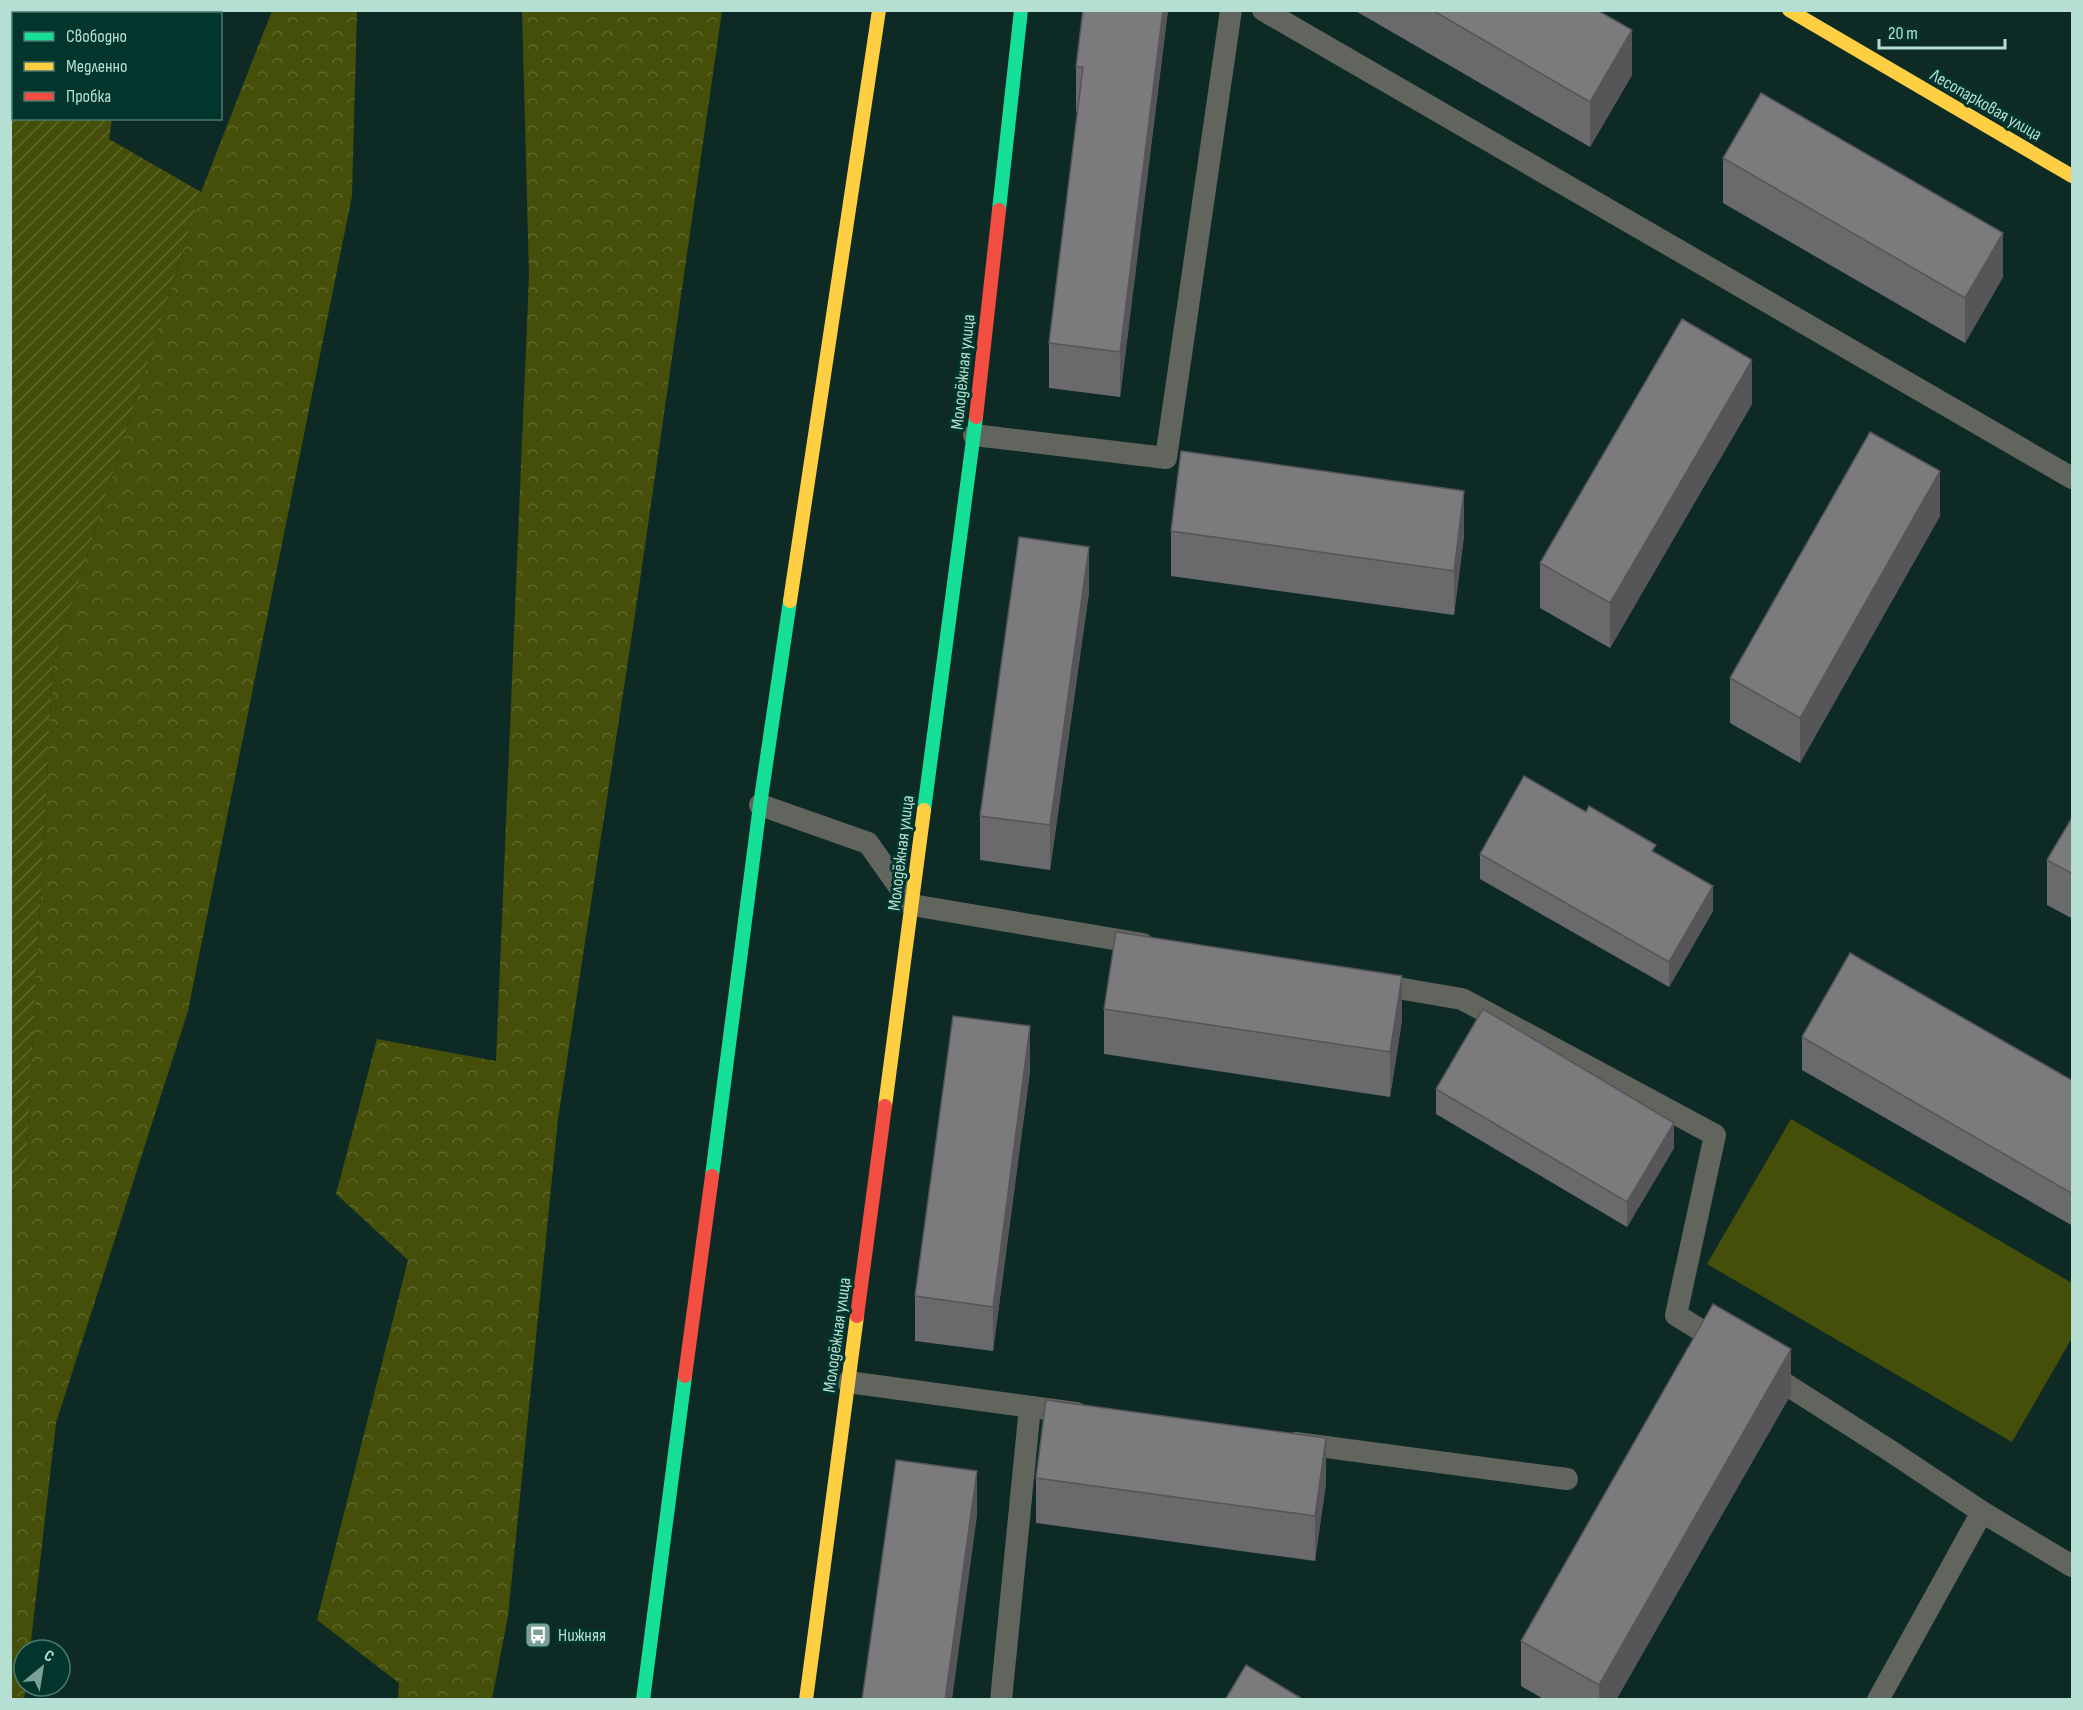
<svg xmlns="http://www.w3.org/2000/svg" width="2083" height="1710" viewBox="0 0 2083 1710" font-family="'Sofia Sans Condensed',sans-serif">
<defs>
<pattern id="forest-crowns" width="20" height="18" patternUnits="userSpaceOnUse" patternTransform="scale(1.5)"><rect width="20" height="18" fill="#454f09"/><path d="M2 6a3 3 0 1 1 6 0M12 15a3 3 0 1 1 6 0" fill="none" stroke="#5e682c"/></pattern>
<pattern id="garden-furrows" width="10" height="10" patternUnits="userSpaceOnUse" patternTransform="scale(1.5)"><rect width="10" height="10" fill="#454f09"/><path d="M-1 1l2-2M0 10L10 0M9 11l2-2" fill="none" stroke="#5e682c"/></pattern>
</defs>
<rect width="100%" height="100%" fill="#0e2a25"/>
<g fill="url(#forest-crowns)">
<polygon points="272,11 357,11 352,196 188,1011 56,1423 30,1650 24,1650 24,1686 26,1686 24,1700 10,1699 10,1198 26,1165 53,664 201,192"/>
<polygon points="522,11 722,11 635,615 558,1119 508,1616 492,1699 398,1699 399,1683 317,1620 408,1260 336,1194 377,1039 496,1061 529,275"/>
</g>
<polygon fill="url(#garden-furrows)" points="11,10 130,11 129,14 14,14 14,118 112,119 109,139 201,192 53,664 26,1165 11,1198"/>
<polygon fill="#454f09" points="1791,1119 2072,1283 2072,1338 2012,1442 1707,1264"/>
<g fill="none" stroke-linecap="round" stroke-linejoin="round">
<g stroke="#62645e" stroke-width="22">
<polyline points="1263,10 2072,478"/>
<polyline points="974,435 1166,458 1231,10"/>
<polyline points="760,805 868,843 912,905 1143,944"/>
<polyline points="1374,984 1462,999 1715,1135 1676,1315 1725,1345"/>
<polyline points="1765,1371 1889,1450 1982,1512 2072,1566"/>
<polyline points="848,1382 1076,1413"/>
<polyline points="1296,1443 1567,1479"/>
<polyline points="1001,1700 1030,1407"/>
<polyline points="1878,1700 1982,1512"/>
</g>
<g stroke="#16e098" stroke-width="14">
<polyline points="999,210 1021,10"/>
<polyline points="924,810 976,417"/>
<polyline points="712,1176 760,805 790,601"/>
<polyline points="643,1700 685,1376"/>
</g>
<g stroke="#ffcf43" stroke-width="14">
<polyline points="1789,10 2072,176"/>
<polyline points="790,601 879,10"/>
<polyline points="885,1106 924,810"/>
<polyline points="806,1700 857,1316"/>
</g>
<g stroke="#f24e42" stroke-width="14">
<polyline points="976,417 999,210"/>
<polyline points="857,1316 885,1106"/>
<polyline points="685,1376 712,1176"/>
</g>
</g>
<g fill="#6a696c">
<polygon points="1168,10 1120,397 1049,388 1049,343 1077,112 1076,111 1076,67"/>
<polygon points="1354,10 1597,10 1632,75 1590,147"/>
<polygon points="1723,158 2003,277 1965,343 1723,203"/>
<polygon points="1752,404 1610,648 1540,608 1540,563"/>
<polygon points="1940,516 1800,763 1730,723 1730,678"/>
<polygon points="1171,531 1464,536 1454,615 1171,576"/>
<polygon points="1089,592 1050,870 980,860 980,816"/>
<polygon points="2073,816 2073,919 2047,905 2047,860"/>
<polygon points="1656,853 1713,911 1669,987 1480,879 1480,854"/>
<polygon points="1104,1009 1402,1020 1390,1097 1104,1054"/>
<polygon points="1802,1037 2073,1081 2073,1226 1802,1070"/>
<polygon points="1030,1071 993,1351 915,1341 915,1296"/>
<polygon points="1436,1089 1674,1148 1627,1227 1436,1114"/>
<polygon points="1791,1394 1616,1700 1545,1700 1521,1686 1521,1641"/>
<polygon points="1036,1478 1326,1483 1315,1561 1036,1523"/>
</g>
<g fill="#565558">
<polygon points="1163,10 1168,10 1120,397 1120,352"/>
<polygon points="1632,30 1632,75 1590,147 1590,102"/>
<polygon points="2003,233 2003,277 1965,343 1965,298"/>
<polygon points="1752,360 1752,404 1610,648 1610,603"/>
<polygon points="1940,471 1940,516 1800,763 1800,718"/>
<polygon points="1464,491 1464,536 1454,615 1454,571"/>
<polygon points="1089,547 1089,592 1050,870 1050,825"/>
<polygon points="1713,886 1713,911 1669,987 1669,962"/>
<polygon points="1402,976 1402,1020 1390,1097 1390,1052"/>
<polygon points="1030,1026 1030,1071 993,1351 993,1307"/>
<polygon points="1674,1123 1674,1148 1627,1227 1627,1202"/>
<polygon points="1791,1349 1791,1394 1616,1700 1599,1700 1599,1685"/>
<polygon points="1326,1438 1326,1483 1315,1561 1315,1516"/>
<polygon points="977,1471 977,1516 952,1700 945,1700"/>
</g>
<g fill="#7b7a7d" stroke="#565558" stroke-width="1.5">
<polygon points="1083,10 1163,10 1120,352 1049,343 1083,67 1076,67"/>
<polygon points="1432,10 1597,10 1632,30 1590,102"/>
<polygon points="1761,93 2003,233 1965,298 1723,158"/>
<polygon points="1682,319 1752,360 1610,603 1540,563"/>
<polygon points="1870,432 1940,471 1800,718 1730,678"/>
<polygon points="1181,451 1464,491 1454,571 1171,531"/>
<polygon points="1019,537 1089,547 1050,825 980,816"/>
<polygon points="1524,776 1586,812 1589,806 1656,845 1652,851 1713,886 1669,962 1480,854"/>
<polygon points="2073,816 2073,874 2047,860"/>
<polygon points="1116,932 1402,976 1390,1052 1104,1009"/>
<polygon points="1850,953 2073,1081 2073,1194 1802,1037"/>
<polygon points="1483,1009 1674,1123 1627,1202 1436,1089"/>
<polygon points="953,1016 1030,1026 993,1307 915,1296"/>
<polygon points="1713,1304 1791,1349 1599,1685 1521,1641"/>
<polygon points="1046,1400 1326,1438 1315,1516 1036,1478"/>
<polygon points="896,1460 977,1471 945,1700 862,1700"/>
<polygon points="1246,1665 1304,1700 1225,1700"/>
</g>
<defs>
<symbol id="bus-square" viewBox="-11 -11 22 22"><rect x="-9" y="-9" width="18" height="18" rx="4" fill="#7ba096" stroke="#02362c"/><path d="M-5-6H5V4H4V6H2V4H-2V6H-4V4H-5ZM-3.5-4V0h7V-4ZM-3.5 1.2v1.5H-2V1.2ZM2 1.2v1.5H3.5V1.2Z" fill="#fff"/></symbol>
</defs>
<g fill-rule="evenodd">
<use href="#bus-square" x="523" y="1620" width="30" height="30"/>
</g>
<g text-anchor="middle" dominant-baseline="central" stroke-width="6" stroke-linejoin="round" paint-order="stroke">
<g font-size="18" fill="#b6dfd3" stroke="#02362c">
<text transform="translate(1986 105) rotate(30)">Лесопарковая улица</text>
<text transform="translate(963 372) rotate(-84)">Молодёжная улица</text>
<text transform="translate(901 853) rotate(-83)">Молодёжная улица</text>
<text transform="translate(837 1335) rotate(-82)">Молодёжная улица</text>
</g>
<g font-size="18" fill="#b6dfd3" stroke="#02362c" text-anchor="start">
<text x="558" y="1635">Нижняя</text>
</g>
</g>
<rect width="2083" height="1710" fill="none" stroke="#b6dfd3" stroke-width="24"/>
<rect x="12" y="12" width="210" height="108" fill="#02362c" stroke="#4a7a6f" stroke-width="1.5"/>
<rect x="24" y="32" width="30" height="9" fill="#16e098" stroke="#4a7a6f" stroke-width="1.5"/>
<text x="66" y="42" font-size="18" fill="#b6dfd3">Свободно</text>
<rect x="24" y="62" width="30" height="9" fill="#ffcf43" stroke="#4a7a6f" stroke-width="1.5"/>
<text x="66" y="72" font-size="18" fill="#b6dfd3">Медленно</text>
<rect x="24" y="92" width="30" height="9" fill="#f24e42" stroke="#4a7a6f" stroke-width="1.5"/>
<text x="66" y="102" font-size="18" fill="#b6dfd3">Пробка</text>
<g transform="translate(42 1668) rotate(30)"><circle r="28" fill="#02362c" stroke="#4a7a6f" stroke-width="1.5"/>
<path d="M0-4.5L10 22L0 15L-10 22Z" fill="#7ba096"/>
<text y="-9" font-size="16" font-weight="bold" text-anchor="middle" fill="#b6dfd3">С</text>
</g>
<path d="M1879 39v9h126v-9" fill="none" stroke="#b6dfd3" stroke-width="3"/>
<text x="1888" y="39" font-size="18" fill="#b6dfd3" stroke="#02362c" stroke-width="4.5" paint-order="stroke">20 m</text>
</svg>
